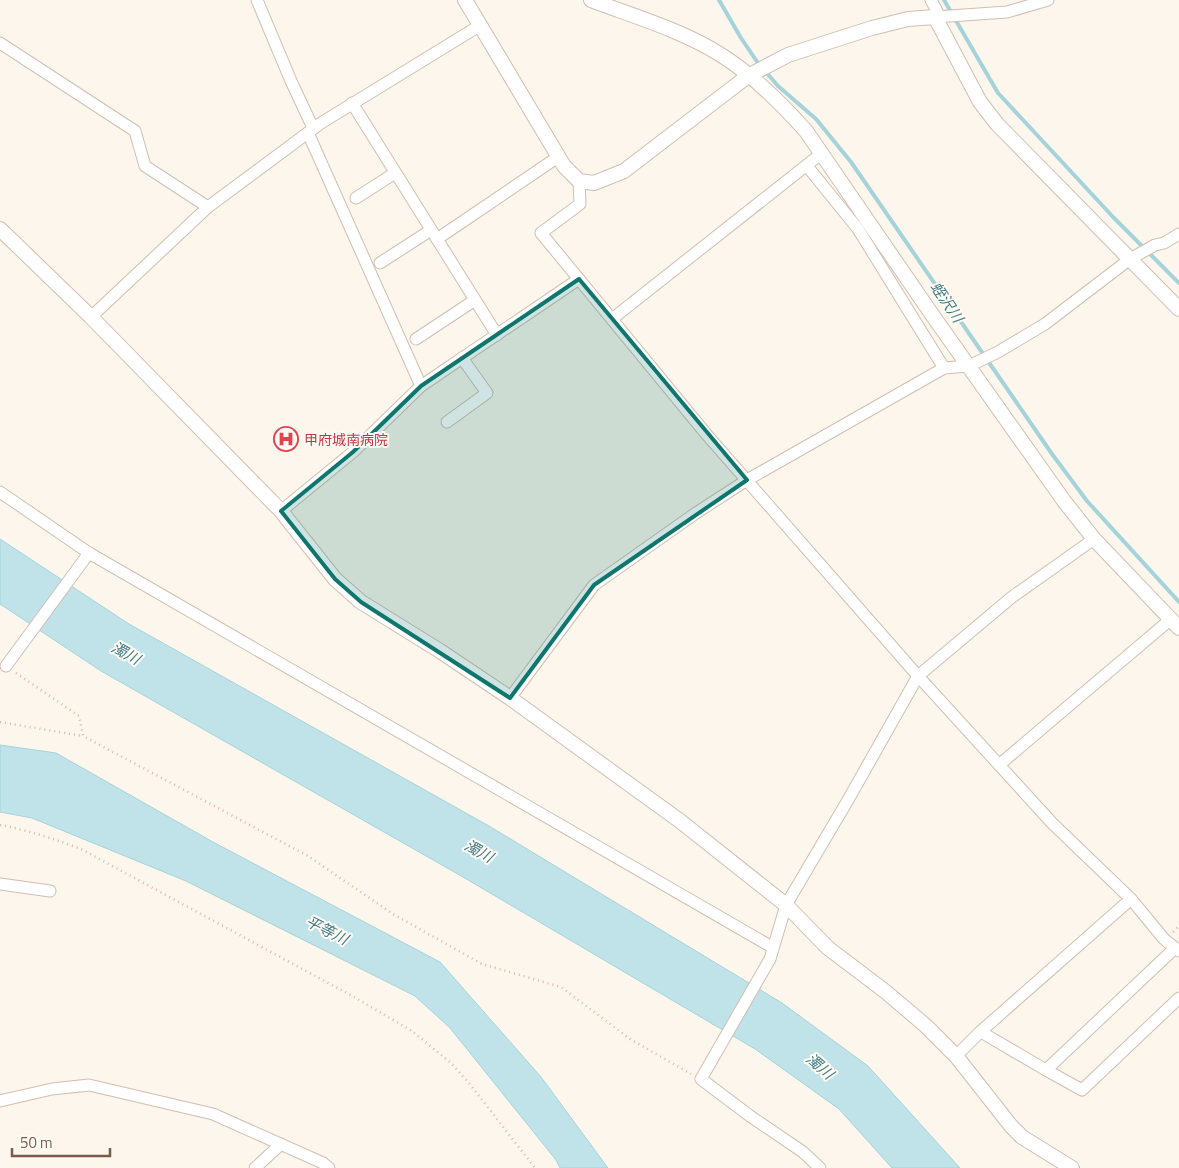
<svg xmlns="http://www.w3.org/2000/svg" width="1179" height="1168" viewBox="0 0 1179 1168" font-family="'Titillium Web','Noto Sans JP',sans-serif">
<rect width="100%" height="100%" fill="#fdf6ec"/>
<g fill="#bfe3e8" stroke="#a5d3da">
<polygon points="0,539 129,624 489,826 782,1003 868,1066 960,1168 892,1168 839,1109 755,1049 463,877 101,671 0,604"/>
<polygon points="0,745 56,753 213,842 440,962 541,1077 608,1168 560,1168 556,1160 450,1028 415,996 186,881 32,818 0,812"/>
</g>
<g fill="none" stroke-linecap="round" stroke-linejoin="round">
<g stroke="#a5d3da" stroke-width="4">
<polyline points="719,0 741,38 760,66"/>
<polyline points="944,0 998,93 1114,218 1179,283"/>
<polyline points="765,71 778,86 816,119 851,162 1052,454 1087,501 1179,602"/>
</g>
<defs>
<g id="minor">
<polyline points="257,0 291,81 313,128"/>
<polyline points="931,0 940,17"/>
<polyline points="935,17 1007,12 1048,0"/>
<polyline points="0,43 135,131 145,166 208,207"/>
<polyline points="352,103 497,335"/>
<polyline points="308,133 421,386"/>
<polyline points="807,166 858,229 944,368"/>
<polyline points="579,181 580,204 541,233 707,435 918,676 1052,823 1131,899 1164,939 1179,951"/>
<polyline points="356,198 395,173"/>
<polyline points="437,239 558,157"/>
<polyline points="380,263 431,230"/>
<polyline points="91,317 208,207 321,123 479,26"/>
<polyline points="612,319 822,153"/>
<polyline points="416,339 475,300"/>
<polyline points="447,422 487,393 462,358"/>
<polyline points="0,492 89,553 772,947"/>
<polyline points="281,511 353,452 421,386 579,279"/>
<polyline points="6,666 89,553"/>
<polyline points="510,698 594,585 696,513 747,480 944,368 969,366 998,352 1045,324 1130,259 1155,245 1164,243 1179,234"/>
<polyline points="999,765 1171,619"/>
<polyline points="0,884 50,891"/>
<polyline points="981,1032 1046,1070 1175,948"/>
<polyline points="956,1056 980,1032 1131,899"/>
<polyline points="1046,1070 1082,1090 1179,998"/>
<polyline points="0,1101 52,1089 89,1085 213,1114 323,1163 329,1168"/>
<polyline points="255,1168 281,1144"/>
<polyline points="820,1168 803,1152 750,1116 701,1079 770,959 786,905 848,800 918,676 1012,597 1094,539"/>
</g>
<g id="tertiary">
<polyline points="465,0 564,166 579,181 594,183 624,171 748,76 788,55 872,28 908,19 935,17 980,102 997,124 1179,309"/>
<path d="M591,0C633,16 684,31 721,55C753,75 781,103 806,131L933,316L1064,501L1094,539L1179,628"/>
<polyline points="0,229 91,317 281,511 335,579 361,602 440,651 510,698 680,821 786,905 828,948 886,992 926,1026 956,1056 1011,1126 1022,1137 1072,1168"/>
</g>
</defs>
<use href="#minor" stroke="#d1beb0" stroke-width="13"/>
<use href="#tertiary" stroke="#d1beb0" stroke-width="16"/>
<g stroke="#d9b8a5" stroke-width="2.5" stroke-dasharray="1 4" stroke-linecap="butt">
<polyline points="16,673 79,716 83,736 308,856 393,914 482,964 561,987 630,1039 691,1074"/>
<polyline points="0,722 83,736"/>
<path d="M0,825C28,830 54,839 81,849L354,997L412,1031L451,1063L469,1083L535,1168"/>
<polyline points="1173,932 1179,926"/>
</g>
<use href="#minor" stroke="#fff" stroke-width="11"/>
<use href="#tertiary" stroke="#fff" stroke-width="14"/>
</g>
<path fill="#0f766e" fill-opacity="0.2" stroke="#0f766e" stroke-width="4" stroke-linejoin="round" d="M579,279L747,480L594,585L510,698L361,602L335,579L281,511L353,452L421,386Z"/>
<defs>
<symbol id="hospital-ring" viewBox="-11 -11 22 22"><circle r="9.5" fill="#fffaf3" stroke="#e0444e" stroke-width="1.5"/><path d="M-5-5h3v3.5h4V-5h3V5h-3V1.5h-4V5h-3Z" fill="#e0444e"/></symbol>
</defs>
<g fill-rule="evenodd">
<use href="#hospital-ring" x="272" y="425" width="28" height="28"/>
</g>
<g text-anchor="middle" dominant-baseline="central" stroke-width="4" stroke-linejoin="round" paint-order="stroke">
<g font-size="14" fill="#be3a42" stroke="#fffaf3" text-anchor="start">
<text x="304" y="439">甲府城南病院</text>
</g>
<g font-size="15" font-style="italic" fill="#437c86" stroke="#fffaf3">
<text transform="translate(947 302) rotate(56)">蛭沢川</text>
<text transform="translate(126 653) rotate(29)">濁川</text>
<text transform="translate(479 851) rotate(29)">濁川</text>
<text transform="translate(327 930) rotate(27)">平等川</text>
<text transform="translate(820 1066) rotate(41)">濁川</text>
</g>
</g>
<path d="M12 1148v8h98v-8" fill="none" stroke="#7a5c4d" stroke-width="2.5"/>
<text x="20" y="1148" font-size="15" fill="#7a5c4d" stroke="#fffaf3" stroke-width="4" paint-order="stroke">50 m</text>
</svg>
